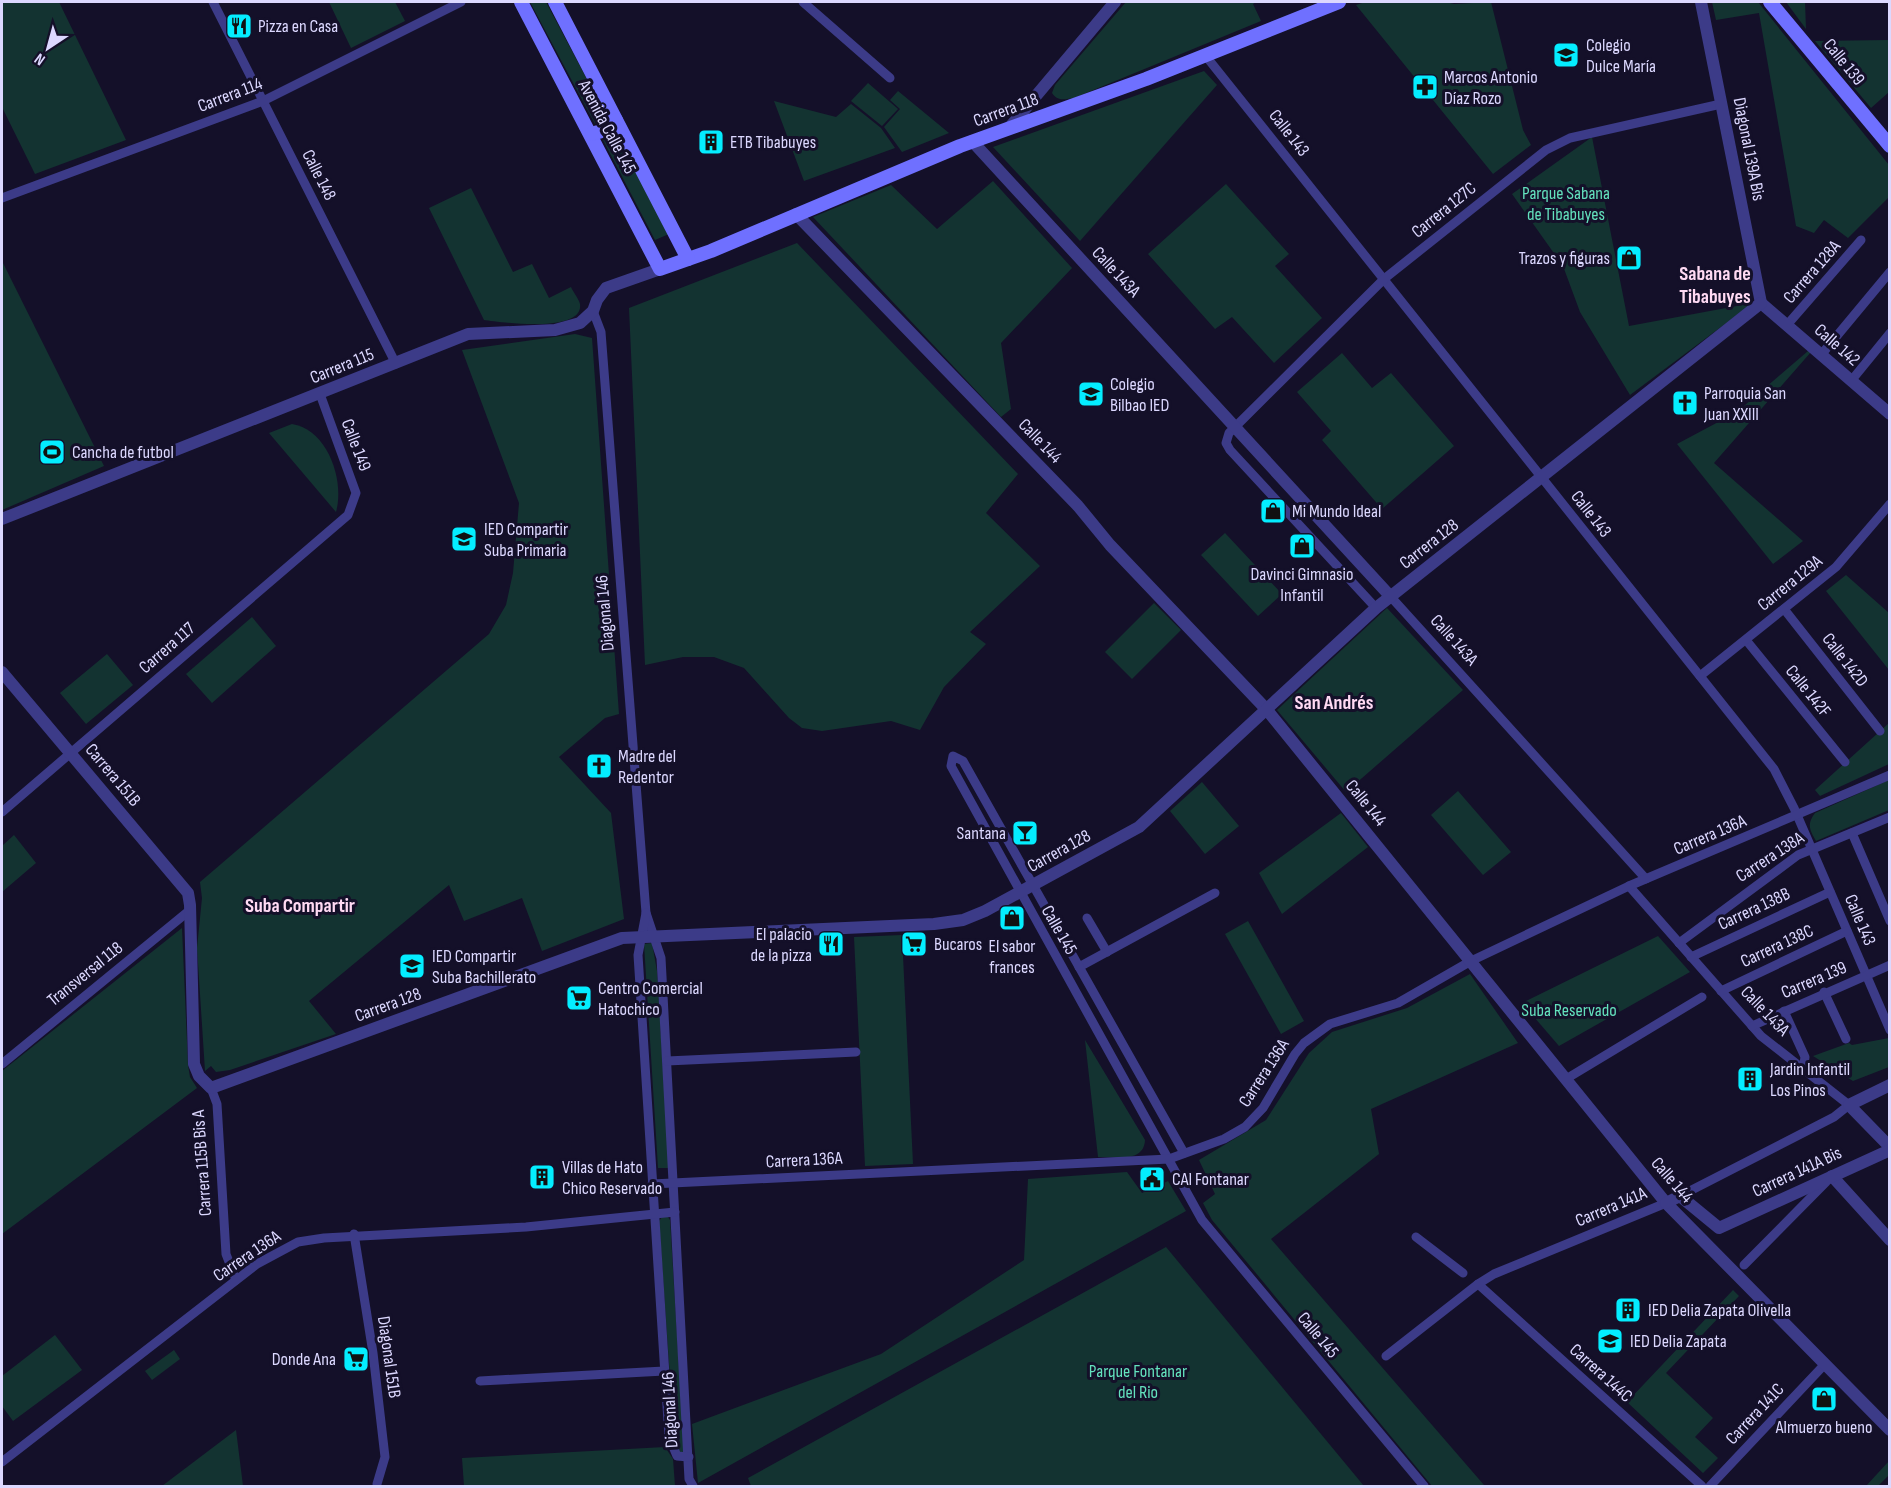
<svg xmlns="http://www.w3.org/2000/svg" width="1891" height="1488" viewBox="0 0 1891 1488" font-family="'Sofia Sans Condensed',sans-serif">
<rect width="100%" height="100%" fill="#141029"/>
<g fill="#133331">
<polygon points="2,2 59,2 126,140 35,174 2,107"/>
<polygon points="329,2 395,2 405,21 351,48"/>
<polygon points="530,2 546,2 607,117 595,124"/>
<path d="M1126,2H1256L1253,4L1261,21L1074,98C1065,99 1058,102 1052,93L1055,85Z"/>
<polygon points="1365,2 1446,2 1454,4 1491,2 1523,130 1531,145 1493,174 1356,5"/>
<polygon points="1712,2 1758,2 1889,165 1889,197 1848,238 1824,220 1814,233 1796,226 1759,13 1716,20"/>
<polygon points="1786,2 1805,2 1806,29"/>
<polygon points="1889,40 1889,92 1871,108 1815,41"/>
<polygon points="1204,71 1217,85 1080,241 993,147"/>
<polygon points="868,83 898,109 882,126 851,101"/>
<polygon points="898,91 949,133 902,152 884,127 900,109 890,100"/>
<polygon points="774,101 836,117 851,104 881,128 895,148 804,181"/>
<polygon points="617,133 669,234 655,240 603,140"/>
<polygon points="1592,137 1629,326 1753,303 1630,395 1580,312 1563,266 1512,194"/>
<polygon points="993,181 1072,268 1001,343 1011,409 1001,417 813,217 891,185 937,229"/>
<polygon points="1226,184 1289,254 1275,266 1322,318 1274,363 1232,317 1215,329 1148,254"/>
<path d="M471,188L513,272L532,264L549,298L571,287C573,292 579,299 580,304C584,334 498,322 484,320L429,208Z"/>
<polygon points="797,243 1018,474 986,513 1040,566 970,632 986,644 944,687 920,730 891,721 822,731 802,728 789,718 744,668 714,657 683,657 645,665 629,308"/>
<polygon points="2,261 104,466 2,510"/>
<polygon points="575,334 592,338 619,714 605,718 559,757 611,813 624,919 542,951 522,898 464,921 449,885 309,1001 336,1034 230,1070 216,1072 211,1066 205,1071 197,948 202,898 200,882 489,634 506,605 513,573 519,503 462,350"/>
<polygon points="1808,351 1811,352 1714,463 1803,541 1773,564 1677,444 1737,412"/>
<polygon points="1342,353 1372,388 1391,373 1454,446 1382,509 1322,440 1331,431 1297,392"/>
<path d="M292,424C327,429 345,480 336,512L269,433Z"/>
<polygon points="1225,533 1282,594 1258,616 1201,555"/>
<polygon points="1846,575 1889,613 1889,670 1826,591"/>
<polygon points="1154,603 1181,630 1132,679 1105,652"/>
<polygon points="1387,608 1463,690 1346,792 1277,710"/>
<polygon points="252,617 276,646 212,703 186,674"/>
<polygon points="107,654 133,685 86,724 60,693"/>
<polygon points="1889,723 1889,764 1820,796 1815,790"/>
<path d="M1889,780V810L1816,841C1809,829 1807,824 1815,813Z"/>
<polygon points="1202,782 1239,826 1205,854 1170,811"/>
<polygon points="1458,791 1511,852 1483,875 1431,815"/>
<polygon points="1341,813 1368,847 1282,914 1259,873"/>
<polygon points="14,835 36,863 2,892 2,846"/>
<polygon points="1248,921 1304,1021 1281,1034 1225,934"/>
<polygon points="182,928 188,1065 190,1077 197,1088 2,1234 2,1071"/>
<polygon points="902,935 913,1164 865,1166 854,937"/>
<polygon points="1658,936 1690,972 1559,1046 1522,1003"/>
<polygon points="652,943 657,971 669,1168 658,1168 644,944"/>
<polygon points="1470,974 1518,1043 1371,1109 1379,1154 1271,1239 1484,1485 1432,1486 1212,1220 1203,1203 1215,1194 1199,1160 1266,1120 1309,1053 1332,1032 1407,1008"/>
<polygon points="1889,1038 1889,1067 1853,1081 1813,1056 1849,1043 1852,1045"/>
<path d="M1085,1040L1145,1140C1144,1163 1115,1157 1098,1157Z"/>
<polygon points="1127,1172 1142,1193 1168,1181 1186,1211 698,1483 692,1424 881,1354 1024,1260 1028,1179"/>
<polygon points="662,1217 668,1217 670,1220 684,1450 682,1453 675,1448 659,1221"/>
<polygon points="1166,1247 1364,1486 751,1486 748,1478"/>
<polygon points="1733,1290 1739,1296 1666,1373 1713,1418 1695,1437 1718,1458 1703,1473 1627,1402"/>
<polygon points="55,1335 82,1370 13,1421 2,1406 2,1376"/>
<polygon points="174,1350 180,1359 152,1380 145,1371"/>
<polygon points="236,1430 243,1486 162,1486"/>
<polygon points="665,1447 673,1459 675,1486 464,1486 462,1458"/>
<polygon points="1889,1461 1889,1475 1878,1486 1866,1486"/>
</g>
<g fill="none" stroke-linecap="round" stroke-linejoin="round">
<g stroke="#3c3b88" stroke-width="9">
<polyline points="213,2 396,364"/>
<polyline points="803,2 890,78"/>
<polyline points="1205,55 1774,769 1794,808 1890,1030"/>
<polyline points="2,198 263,101 461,2"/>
<polyline points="593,311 601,332 646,913 661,958 689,1479 693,1486"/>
<polyline points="1787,325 1861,240"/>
<polyline points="1821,355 1890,272"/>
<polyline points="1851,381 1890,333"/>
<polyline points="1391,597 1646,879"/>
<polyline points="1376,608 1230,450 1226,443 1229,433 1384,279 1546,150 1570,138 1721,104"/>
<polyline points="1784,609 1880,731"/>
<polyline points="1746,640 1845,762"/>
<polyline points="1700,676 1836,567 1890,504"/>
<polyline points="2,812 348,515 356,493 320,394"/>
<polyline points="1852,833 1890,921"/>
<polyline points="1629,886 1761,1036 1849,1105 1834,1117 1680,1196"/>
<polyline points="646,913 638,955 669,1437 677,1456 689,1457"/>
<polyline points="1087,918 1107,952"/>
<polyline points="1679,943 1798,855 1890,817"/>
<polyline points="1691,957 1830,892"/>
<polyline points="1079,967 1215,893"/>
<polyline points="1721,991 1847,931"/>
<polyline points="1824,992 1846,1039"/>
<polyline points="1784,1011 1805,1057 1803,1071"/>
<polyline points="1752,1026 1890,965"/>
<polyline points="667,1061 856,1052"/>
<polyline points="2,1064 190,910"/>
<polyline points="1566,1079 1702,997"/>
<polyline points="211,1088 217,1104 226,1254 236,1280"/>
<polyline points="1184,1153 963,761 953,756 951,766 1202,1220 1424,1486"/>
<polyline points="652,1184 1169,1159 1224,1139 1245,1127 1263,1108 1295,1054 1304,1043 1330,1024 1398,1003 1471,961 1629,886 1890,775"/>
<polyline points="354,1234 373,1353 385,1457 377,1484"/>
<polyline points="1416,1237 1463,1273"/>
<polyline points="1744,1265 1826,1182"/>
<polyline points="1478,1284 1702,1486"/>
<polyline points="1386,1356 1478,1284 1494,1274 1666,1203"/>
<polyline points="480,1381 664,1371"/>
<polyline points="2,1462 257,1264 298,1242 324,1238 526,1227 675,1212"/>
<polyline points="1710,1486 1825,1364"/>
</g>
<g stroke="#3c3b88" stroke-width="12">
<polyline points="1701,2 1761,303"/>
<polyline points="1009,128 1115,2"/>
<polyline points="972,141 1391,597"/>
<polyline points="796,214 1078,506 1110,545 1267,710 1666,1203 1890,1430"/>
<polyline points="1761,303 1890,414"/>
<polyline points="2,519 468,334 555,330 580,323 593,311 597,300 606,288 660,269"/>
<polyline points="2,672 188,893 190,905 194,1064 199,1076 211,1088 622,938 934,924 963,920 985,911 1139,827 1376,608 1761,303"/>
<polyline points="1890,1085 1849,1105 1890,1147"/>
<polyline points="1832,1176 1890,1240"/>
<polyline points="1666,1203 1680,1196 1719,1228 1890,1150"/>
</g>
<g stroke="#6f70ff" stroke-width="14">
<polyline points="521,2 660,269 711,251 960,146 1146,79 1339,2"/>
<polyline points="555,2 688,259"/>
<polyline points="1770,2 1890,146"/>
<polyline points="591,134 602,131 616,120"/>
</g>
</g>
<defs>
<symbol id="restaurant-square" viewBox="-11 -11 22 22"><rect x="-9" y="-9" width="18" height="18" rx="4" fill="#04edff" stroke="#141029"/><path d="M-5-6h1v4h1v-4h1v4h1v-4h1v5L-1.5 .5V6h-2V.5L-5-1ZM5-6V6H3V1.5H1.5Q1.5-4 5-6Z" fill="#111"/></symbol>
<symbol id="school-square" viewBox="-11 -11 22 22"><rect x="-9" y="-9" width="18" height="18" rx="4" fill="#04edff" stroke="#141029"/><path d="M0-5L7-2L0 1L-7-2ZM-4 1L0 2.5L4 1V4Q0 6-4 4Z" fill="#111"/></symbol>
<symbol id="pharmacy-square" viewBox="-11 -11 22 22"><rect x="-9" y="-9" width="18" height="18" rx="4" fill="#04edff" stroke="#141029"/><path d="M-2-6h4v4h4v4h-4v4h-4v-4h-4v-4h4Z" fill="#111"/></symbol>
<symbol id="building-square" viewBox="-11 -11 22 22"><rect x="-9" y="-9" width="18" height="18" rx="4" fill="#04edff" stroke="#141029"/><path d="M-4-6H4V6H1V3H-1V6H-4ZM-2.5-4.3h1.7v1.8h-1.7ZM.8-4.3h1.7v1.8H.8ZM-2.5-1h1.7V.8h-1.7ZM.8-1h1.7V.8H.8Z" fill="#111"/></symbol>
<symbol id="shop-square" viewBox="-11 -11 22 22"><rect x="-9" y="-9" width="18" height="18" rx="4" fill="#04edff" stroke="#141029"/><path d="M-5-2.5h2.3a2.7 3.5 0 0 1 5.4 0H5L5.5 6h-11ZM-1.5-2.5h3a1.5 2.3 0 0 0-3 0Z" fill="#111"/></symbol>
<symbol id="church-square" viewBox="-11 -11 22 22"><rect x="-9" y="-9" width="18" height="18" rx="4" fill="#04edff" stroke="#141029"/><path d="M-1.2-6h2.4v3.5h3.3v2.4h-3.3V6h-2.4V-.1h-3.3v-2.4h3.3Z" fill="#111"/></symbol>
<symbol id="stadium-square" viewBox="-11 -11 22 22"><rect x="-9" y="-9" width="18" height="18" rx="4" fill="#04edff" stroke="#141029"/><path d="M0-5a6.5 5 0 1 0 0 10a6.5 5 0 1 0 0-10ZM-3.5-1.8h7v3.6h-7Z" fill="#111"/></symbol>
<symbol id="bar-square" viewBox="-11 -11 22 22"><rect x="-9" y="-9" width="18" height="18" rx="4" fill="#04edff" stroke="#141029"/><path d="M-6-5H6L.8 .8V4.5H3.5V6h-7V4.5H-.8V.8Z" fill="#111"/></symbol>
<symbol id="supermarket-square" viewBox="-11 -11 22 22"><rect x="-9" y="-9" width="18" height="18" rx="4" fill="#04edff" stroke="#141029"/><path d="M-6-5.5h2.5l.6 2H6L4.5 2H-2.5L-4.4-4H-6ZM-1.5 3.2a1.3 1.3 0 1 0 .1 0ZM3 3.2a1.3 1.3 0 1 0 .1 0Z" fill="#111"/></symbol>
<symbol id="civic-square" viewBox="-11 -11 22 22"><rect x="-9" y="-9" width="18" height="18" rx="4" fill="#04edff" stroke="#141029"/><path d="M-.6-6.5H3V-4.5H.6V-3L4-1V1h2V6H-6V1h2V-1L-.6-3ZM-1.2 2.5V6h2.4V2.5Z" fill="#111"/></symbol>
</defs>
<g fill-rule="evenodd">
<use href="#restaurant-square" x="224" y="11" width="30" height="30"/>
<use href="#school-square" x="1551" y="40" width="30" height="30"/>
<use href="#pharmacy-square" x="1410" y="72" width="30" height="30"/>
<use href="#building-square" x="696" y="127" width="30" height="30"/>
<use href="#shop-square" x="1614" y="243" width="30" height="30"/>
<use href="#school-square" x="1076" y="379" width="30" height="30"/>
<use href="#church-square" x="1670" y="388" width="30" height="30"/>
<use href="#stadium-square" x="37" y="437" width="30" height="30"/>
<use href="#shop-square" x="1258" y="496" width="30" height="30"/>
<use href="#school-square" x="449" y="524" width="30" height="30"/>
<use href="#shop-square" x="1287" y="531" width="30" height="30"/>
<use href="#church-square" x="584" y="751" width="30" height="30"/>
<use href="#bar-square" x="1010" y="818" width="30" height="30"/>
<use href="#shop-square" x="997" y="903" width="30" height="30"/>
<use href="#restaurant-square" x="816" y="929" width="30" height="30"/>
<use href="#supermarket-square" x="899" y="929" width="30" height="30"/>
<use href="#school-square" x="397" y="951" width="30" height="30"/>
<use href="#supermarket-square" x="564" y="983" width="30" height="30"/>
<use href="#building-square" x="1735" y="1064" width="30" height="30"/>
<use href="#building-square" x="527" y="1162" width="30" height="30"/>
<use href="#civic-square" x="1137" y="1164" width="30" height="30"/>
<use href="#building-square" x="1613" y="1295" width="30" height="30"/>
<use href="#school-square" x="1595" y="1326" width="30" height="30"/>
<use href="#supermarket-square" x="341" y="1344" width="30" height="30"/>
<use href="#shop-square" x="1809" y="1384" width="30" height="30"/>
</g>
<g text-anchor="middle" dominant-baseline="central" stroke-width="6" stroke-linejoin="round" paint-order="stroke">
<g font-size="18" fill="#dcd8ff" stroke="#141029" text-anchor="start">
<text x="258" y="26">Pizza en Casa</text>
<text x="1586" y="45">Colegio<tspan x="1586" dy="21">Dulce María</tspan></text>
<text x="1444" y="77">Marcos Antonio<tspan x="1444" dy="21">Díaz Rozo</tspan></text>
<text x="730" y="142">ETB Tibabuyes</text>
<text x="1610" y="258" text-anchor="end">Trazos y figuras</text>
<text x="1110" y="384">Colegio<tspan x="1110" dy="21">Bilbao IED</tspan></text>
<text x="1704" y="393">Parroquia San<tspan x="1704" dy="21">Juan XXIII</tspan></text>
<text x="72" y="452">Cancha de futbol</text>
<text x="1292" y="511">Mi Mundo Ideal</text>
<text x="484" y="529">IED Compartir<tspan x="484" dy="21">Suba Primaria</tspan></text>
<text x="1302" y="574" text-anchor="middle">Davinci Gimnasio<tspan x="1302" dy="21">Infantil</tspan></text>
<text x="618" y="756">Madre del<tspan x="618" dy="21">Redentor</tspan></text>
<text x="1006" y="833" text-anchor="end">Santana</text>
<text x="812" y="934" text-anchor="end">El palacio<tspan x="812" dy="21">de la pizza</tspan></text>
<text x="934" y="944">Bucaros</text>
<text x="1012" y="946" text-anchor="middle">El sabor<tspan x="1012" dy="21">frances</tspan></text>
<text x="432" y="956">IED Compartir<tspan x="432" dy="21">Suba Bachillerato</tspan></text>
<text x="598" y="988">Centro Comercial<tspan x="598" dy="21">Hatochico</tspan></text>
<text x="1770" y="1069">Jardin Infantil<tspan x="1770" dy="21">Los Pinos</tspan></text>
<text x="562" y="1167">Villas de Hato<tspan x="562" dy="21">Chico Reservado</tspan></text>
<text x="1172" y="1179">CAI Fontanar</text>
<text x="1648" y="1310">IED Delia Zapata Olivella</text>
<text x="1630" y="1341">IED Delia Zapata</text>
<text x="336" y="1359" text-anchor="end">Donde Ana</text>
<text x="1824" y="1427" text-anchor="middle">Almuerzo bueno</text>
</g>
<g font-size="18" fill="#dcd8ff" stroke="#141029">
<text transform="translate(1844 62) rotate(51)">Calle 139</text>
<text transform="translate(230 95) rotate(-21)">Carrera 114</text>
<text transform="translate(1006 110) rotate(-20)">Carrera 118</text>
<text transform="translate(607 127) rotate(62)">Avenida Calle 145</text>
<text transform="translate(1289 133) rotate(52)">Calle 143</text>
<text transform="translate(1749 149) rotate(79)">Diagonal 139A Bis</text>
<text transform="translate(319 175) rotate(63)">Calle 148</text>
<text transform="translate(1444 210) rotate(-39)">Carrera 127C</text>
<text transform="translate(1116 272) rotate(47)">Calle 143A</text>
<text transform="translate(1812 272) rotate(-49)">Carrera 128A</text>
<text transform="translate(1837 345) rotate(41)">Calle 142</text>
<text transform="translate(342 366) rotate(-22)">Carrera 115</text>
<text transform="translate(1040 441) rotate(46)">Calle 144</text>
<text transform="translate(356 445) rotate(69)">Calle 149</text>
<text transform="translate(1591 514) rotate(52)">Calle 143</text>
<text transform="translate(1429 544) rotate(-38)">Carrera 128</text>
<text transform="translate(1790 583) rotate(-39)">Carrera 129A</text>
<text transform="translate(605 613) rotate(-95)">Diagonal 146</text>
<text transform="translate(1454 640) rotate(48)">Calle 143A</text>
<text transform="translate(167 648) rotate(-41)">Carrera 117</text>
<text transform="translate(1845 660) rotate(52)">Calle 142D</text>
<text transform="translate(1808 691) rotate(51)">Calle 142F</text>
<text transform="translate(113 775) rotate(50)">Carrera 151B</text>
<text transform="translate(1366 803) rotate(51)">Calle 144</text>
<text transform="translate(1710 835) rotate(-23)">Carrera 136A</text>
<text transform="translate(1059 851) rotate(-29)">Carrera 128</text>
<text transform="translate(1770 857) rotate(-33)">Carrera 138A</text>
<text transform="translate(1754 909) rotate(-25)">Carrera 138B</text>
<text transform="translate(1860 920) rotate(67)">Calle 143</text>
<text transform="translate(1059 930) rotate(60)">Calle 145</text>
<text transform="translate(1777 946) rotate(-25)">Carrera 138C</text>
<text transform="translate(85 974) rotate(-39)">Transversal 118</text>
<text transform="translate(1814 980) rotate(-23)">Carrera 139</text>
<text transform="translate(388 1005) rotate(-20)">Carrera 128</text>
<text transform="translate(1765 1011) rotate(46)">Calle 143A</text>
<text transform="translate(1264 1073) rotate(-57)">Carrera 136A</text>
<text transform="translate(804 1160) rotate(-3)">Carrera 136A</text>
<text transform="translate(202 1163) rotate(-94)">Carrera 115B Bis A</text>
<text transform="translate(1797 1172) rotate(-25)">Carrera 141A Bis</text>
<text transform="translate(1672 1180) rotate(49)">Calle 144</text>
<text transform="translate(1611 1207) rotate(-23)">Carrera 141A</text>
<text transform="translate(247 1256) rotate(-34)">Carrera 136A</text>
<text transform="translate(1318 1335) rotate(50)">Calle 145</text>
<text transform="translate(389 1357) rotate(82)">Diagonal 151B</text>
<text transform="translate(1601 1373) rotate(42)">Carrera 144C</text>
<text transform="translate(670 1410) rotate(-93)">Diagonal 146</text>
<text transform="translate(1755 1414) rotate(-47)">Carrera 141C</text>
</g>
<g font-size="18" fill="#63e1bd" stroke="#141029">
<text x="1566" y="193">Parque Sabana<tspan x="1566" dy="21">de Tibabuyes</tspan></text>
<text x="1569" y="1010">Suba Reservado</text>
<text x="1138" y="1371">Parque Fontanar<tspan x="1138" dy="21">del Rio</tspan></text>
</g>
<g font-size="20" font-weight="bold" fill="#ffdaf3" stroke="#141029">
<text x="1715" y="274">Sabana de<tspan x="1715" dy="23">Tibabuyes</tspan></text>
<text x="1334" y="703">San Andrés</text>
<text x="300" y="906">Suba Compartir</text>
</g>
</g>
<rect width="1891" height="1488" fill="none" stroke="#dcd8ff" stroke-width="6"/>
<g transform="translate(48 48) rotate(216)" stroke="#141029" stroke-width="4.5" paint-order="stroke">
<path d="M0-4.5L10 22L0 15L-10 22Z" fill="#dcd8ff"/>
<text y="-9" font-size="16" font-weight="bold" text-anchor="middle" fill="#dcd8ff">N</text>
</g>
</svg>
